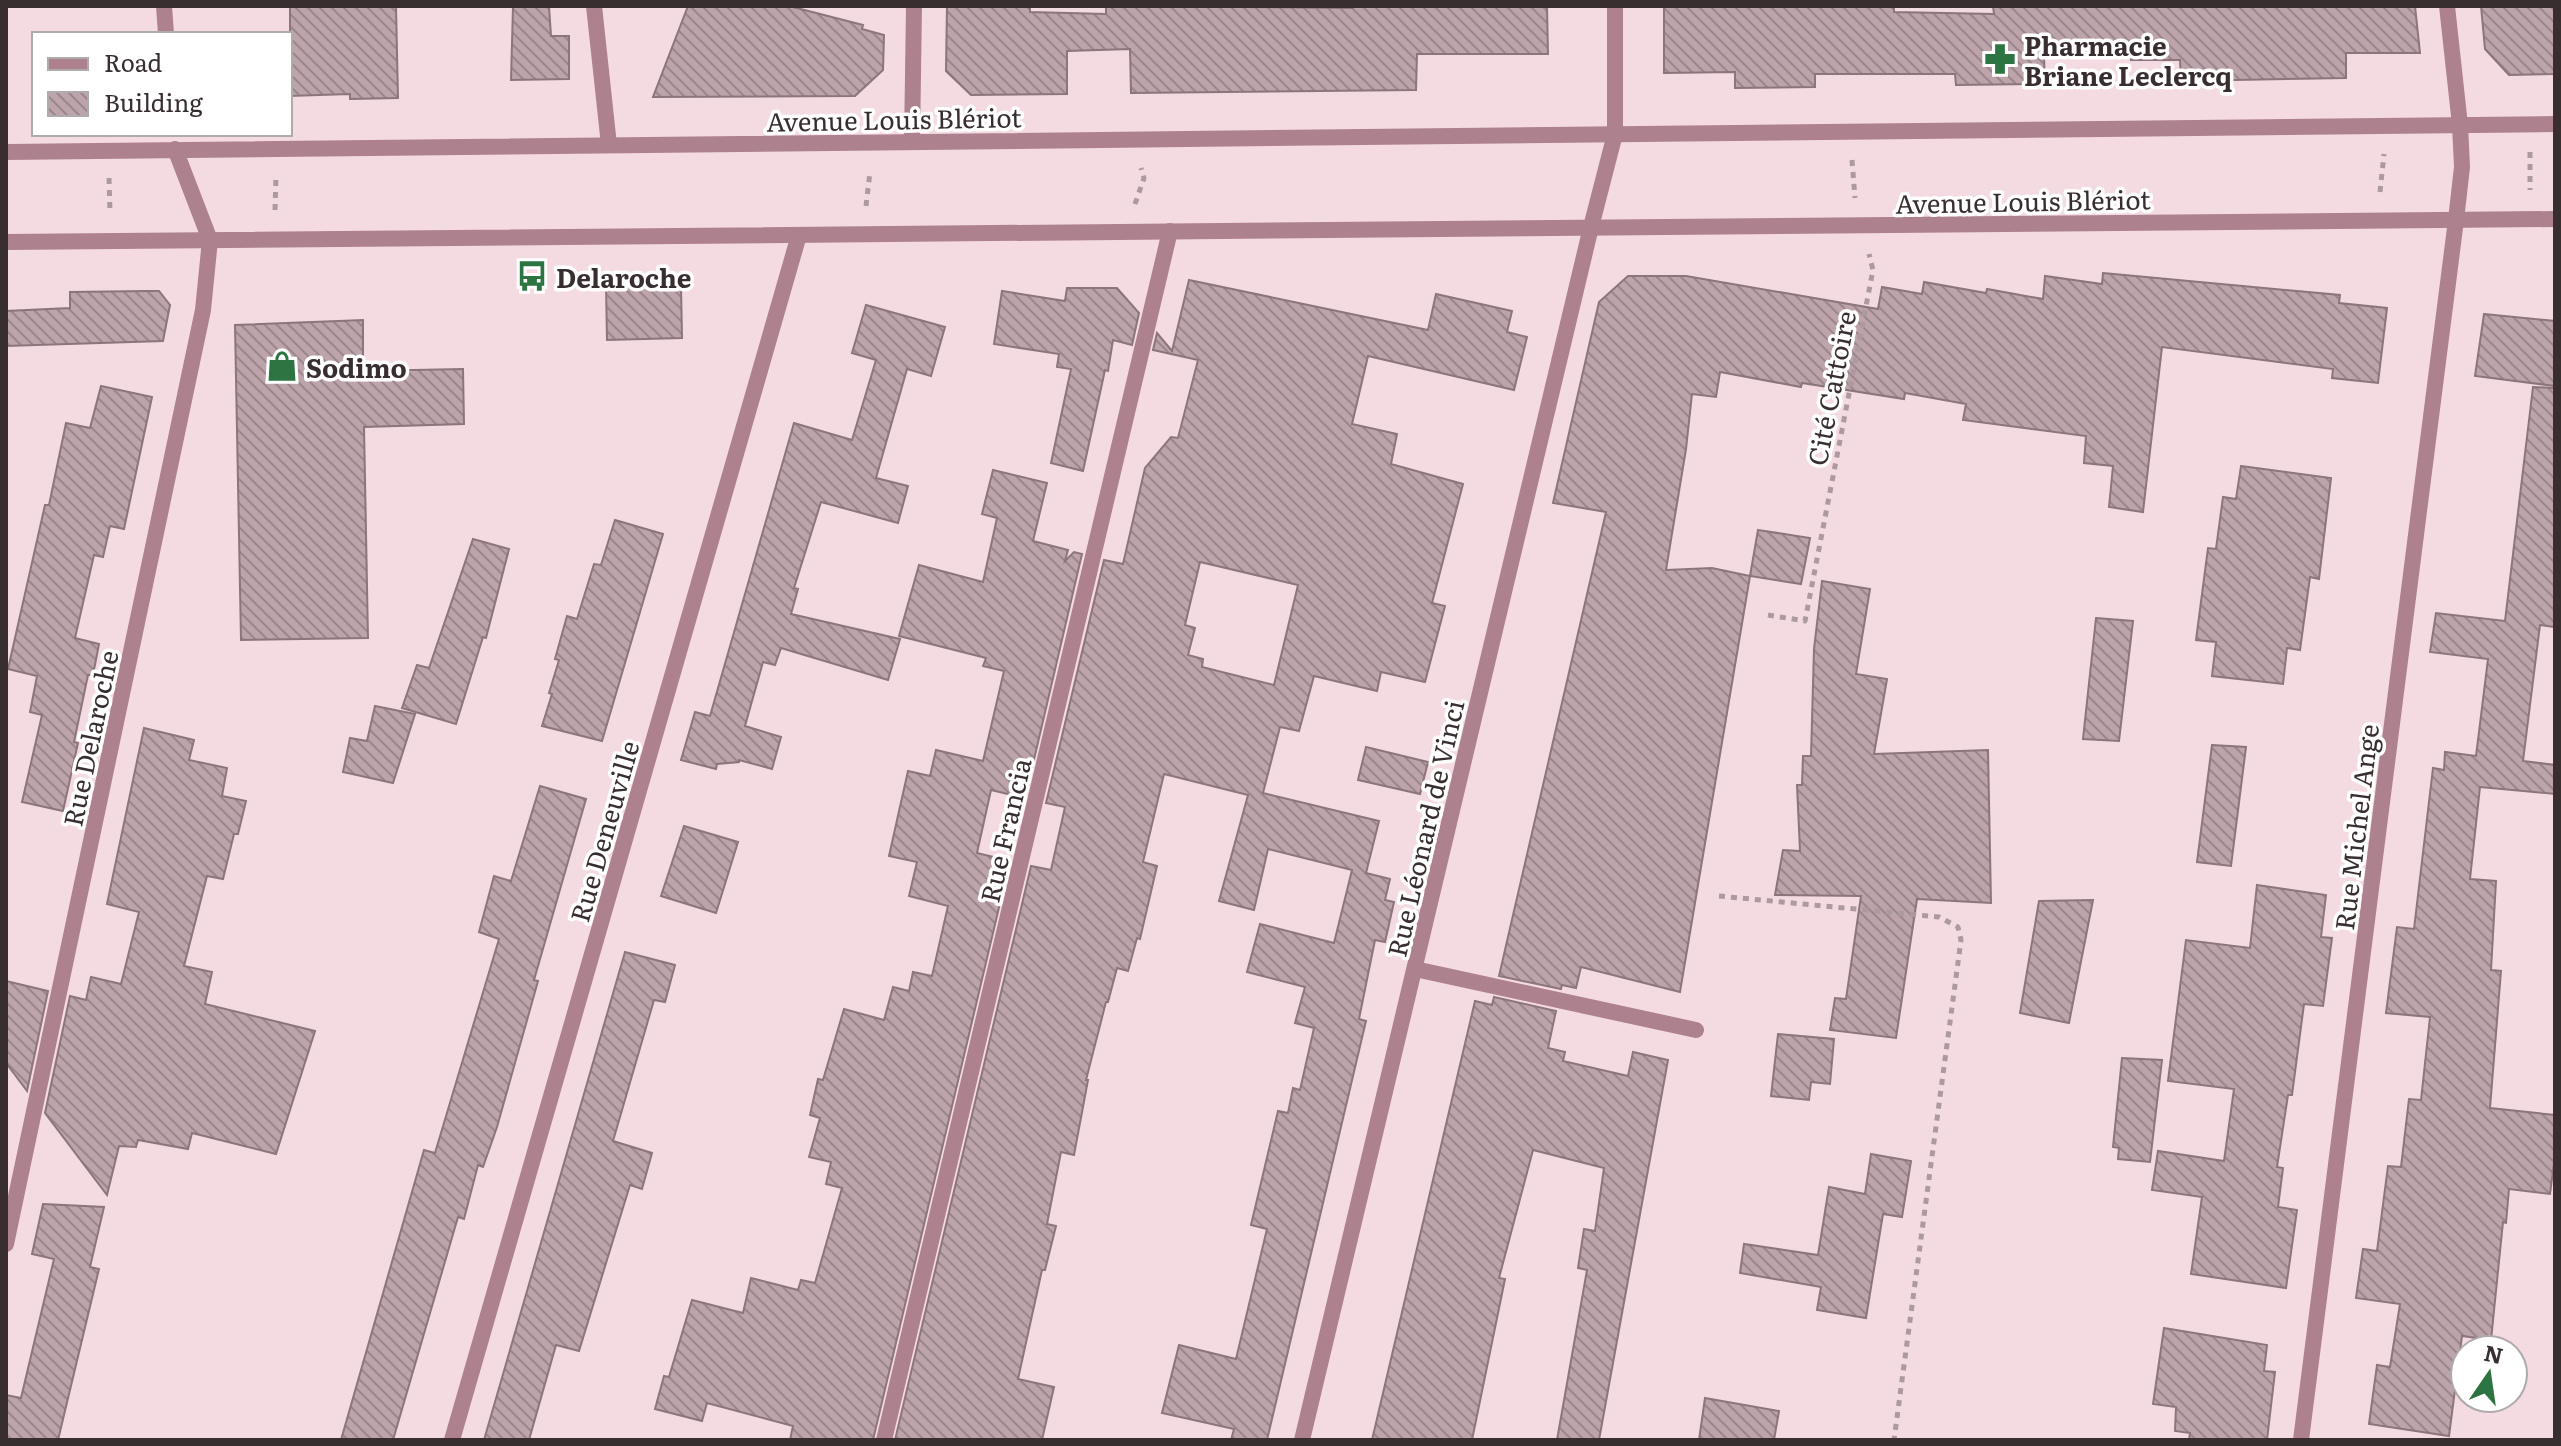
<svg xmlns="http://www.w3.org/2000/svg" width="2561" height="1446" viewBox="0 0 2561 1446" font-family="Literata,serif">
<defs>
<pattern id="building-back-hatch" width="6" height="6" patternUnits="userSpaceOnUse" patternTransform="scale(2)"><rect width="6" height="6" fill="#bca4aa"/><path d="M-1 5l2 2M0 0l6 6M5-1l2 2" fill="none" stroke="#9a868b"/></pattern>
</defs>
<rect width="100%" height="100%" fill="#f4dbe1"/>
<g fill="url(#building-back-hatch)" stroke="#8c757b" stroke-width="2" fill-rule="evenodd">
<polygon points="290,6 396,6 398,98 350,99 350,94 290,96"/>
<polygon points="513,6 549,6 551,36 569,36 569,79 511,80"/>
<polygon points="688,6 789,6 863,25 862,29 884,35 883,70 855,96 653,97"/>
<polygon points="947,6 1030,6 1030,12 1106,14 1106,6 1353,8 1353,6 1547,6 1548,54 1417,54 1416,90 1131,93 1130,49 1067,51 1067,94 971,95 946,71"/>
<polygon points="1664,6 1894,6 1894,12 1994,14 1993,6 2415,6 2420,53 2346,53 2346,78 2181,81 2180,60 2131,60 2131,54 2044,56 2045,84 1956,85 1955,74 1815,74 1815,87 1735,88 1735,72 1664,73"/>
<polygon points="2481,6 2555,6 2555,74 2509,75 2485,49"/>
<polygon points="2103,273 2340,295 2339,303 2387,308 2378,383 2332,378 2333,369 2162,347 2143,512 2109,507 2113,466 2084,463 2086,436 1963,420 1966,404 1905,393 1904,399 1802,383 1801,387 1720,372 1716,397 1692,394 1686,449 1666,570 1712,568 1750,576 1680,992 1581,967 1576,988 1562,985 1561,989 1499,976 1606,512 1553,503 1599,302 1628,276 1686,276 1878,309 1882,287 1922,294 1924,282 1986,293 1987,289 2043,299 2045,276 2102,284"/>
<path d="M1189,280L1428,330L1436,294L1512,311L1507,332L1527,337L1514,390L1368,356L1352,424L1397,434L1391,464L1463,484L1432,603L1445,606L1425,682L1381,672L1377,691L1314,676L1299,731L1280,727L1263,793L1379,821L1366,873L1390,879L1385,900L1394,902L1385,942L1375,940L1359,1019L1366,1021L1267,1440H1231L1234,1429L1162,1413L1179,1345L1236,1359L1267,1229L1251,1225L1278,1111L1288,1113L1293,1088L1300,1090L1314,1028L1295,1023L1305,987L1247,972L1260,924L1334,943L1352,870L1268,849L1254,910L1219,901L1248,795L1164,774L1143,862L1157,866L1140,939L1137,938L1128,971L1117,968L1108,1002H1106L1086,1080H1088L1074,1155L1061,1152L1047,1224L1056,1226L1045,1270H1042L1018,1379L1054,1387L1042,1440H895L1031,866L1051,870L1065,807L1046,803L1104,560L1123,564L1145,468L1171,437L1178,438L1198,360L1153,350L1157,333L1172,351ZM1200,562L1298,585L1274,685L1202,667L1203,659L1188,655L1195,628L1185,625Z"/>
<polygon points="606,286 681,286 682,338 607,340"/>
<polygon points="1067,288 1117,288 1139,313 1132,345 1113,340 1108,371 1105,370 1083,471 1051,463 1071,369 1057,367 1059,354 994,344 1002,291 1065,301"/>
<polygon points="146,291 159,291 170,305 163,341 6,346 6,311 70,308 70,292"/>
<polygon points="866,305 945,327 931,376 907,369 876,478 908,486 898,523 821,502 794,588 798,589 791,614 900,639 888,680 781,648 775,665 763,662 745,726 781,737 772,769 739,760 739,762 717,764 716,769 681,760 695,712 710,716 794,423 852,440 876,360 852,353"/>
<polygon points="2484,314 2555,321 2555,386 2475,376"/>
<polygon points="363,320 363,371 463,369 464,424 364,427 368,638 241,640 235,325"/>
<polygon points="101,386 152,397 124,529 110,526 103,557 94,555 75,638 99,644 93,675 88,675 74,742 78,743 63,811 22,802 42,715 30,712 37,676 8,669 45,505 49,505 66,423 90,428"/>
<polygon points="2533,387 2555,388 2555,627 2540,625 2523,761 2555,765 2555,794 2480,787 2470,879 2496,881 2491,970 2501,971 2490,1108 2555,1115 2555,1156 2550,1194 2509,1189 2506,1223 2503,1222 2491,1340 2462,1336 2449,1436 2369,1424 2377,1365 2390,1367 2400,1304 2356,1298 2363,1249 2377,1251 2388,1166 2401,1167 2409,1099 2421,1100 2430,1017 2386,1013 2397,927 2414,929 2433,768 2444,770 2445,752 2476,756 2488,659 2430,652 2436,613 2505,621"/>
<polygon points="2241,466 2331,478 2319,579 2310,577 2300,650 2287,648 2283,684 2212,676 2216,642 2196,640 2208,548 2216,549 2223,497 2236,499"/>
<polygon points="993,470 1047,483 1033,541 1068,550 1065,561 1074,552 1082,554 1025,798 991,790 977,853 1010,861 873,1440 790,1440 793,1426 707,1403 702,1421 655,1409 664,1376 669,1377 692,1300 743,1313 751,1278 798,1290 801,1280 815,1283 842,1188 826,1184 831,1162 809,1157 820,1118 810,1115 818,1079 823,1080 844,1009 884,1020 893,987 909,991 913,972 932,976 948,906 909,896 917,862 889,856 908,771 930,776 936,750 983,761 1004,671 983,666 986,658 899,636 919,565 983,582 997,518 982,514"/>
<polygon points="615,520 663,534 602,741 542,726 552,694 549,693 559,660 555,659 567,616 577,619 594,564 601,565"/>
<polygon points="1758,530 1810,538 1801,584 1750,576"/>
<polygon points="473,539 509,549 486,638 483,637 456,724 402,708 417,665 429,668"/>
<polygon points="1822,581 1870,589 1856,674 1887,679 1874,754 1988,750 1991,903 1917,899 1896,1038 1830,1030 1835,998 1846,999 1861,896 1775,895 1783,850 1800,851 1797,785 1802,785 1803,756 1811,756 1814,649"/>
<polygon points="2096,618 2133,621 2119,741 2083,739"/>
<polygon points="375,706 415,714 393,783 343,772 350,738 367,741"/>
<polygon points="144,728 194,740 189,760 227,768 222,796 246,801 238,834 234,834 223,879 207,876 184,966 212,972 205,1004 315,1031 276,1154 192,1133 188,1149 138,1140 136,1147 119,1146 107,1195 45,1113 70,996 86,1000 91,977 121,984 139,912 107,904"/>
<polygon points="2212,745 2246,747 2231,866 2197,862"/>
<polygon points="1366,747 1428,762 1420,794 1358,780"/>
<polygon points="540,786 586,799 534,980 538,981 497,1127 483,1167 478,1165 464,1219 458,1217 393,1440 341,1440 424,1150 435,1153 499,939 479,932 494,876 511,881"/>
<polygon points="684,826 738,842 716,913 661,896"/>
<polygon points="2257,885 2326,895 2321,937 2332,938 2323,1006 2304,1004 2292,1095 2288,1095 2277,1167 2283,1168 2278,1207 2297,1210 2286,1288 2191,1274 2202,1197 2152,1190 2158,1151 2224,1161 2234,1089 2168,1081 2186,940 2250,948"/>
<polygon points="2093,900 2069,1023 2020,1013 2039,901"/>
<polygon points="625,952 675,965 665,1002 654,1000 613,1141 652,1153 642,1189 630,1185 579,1351 556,1345 529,1440 484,1440"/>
<polygon points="6,981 48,991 27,1091 6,1063"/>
<polygon points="1494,997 1556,1011 1548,1048 1565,1052 1563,1061 1628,1076 1633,1052 1668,1060 1599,1440 1557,1440 1587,1270 1578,1268 1584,1229 1595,1231 1604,1168 1533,1150 1499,1278 1505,1279 1472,1440 1372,1440 1475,1001 1492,1005"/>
<polygon points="1778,1034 1834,1039 1830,1084 1811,1082 1809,1100 1771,1096"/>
<polygon points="2122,1058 2162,1060 2150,1162 2118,1159 2119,1148 2113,1147"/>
<polygon points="1871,1154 1911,1161 1902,1217 1883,1214 1866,1318 1817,1310 1821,1287 1740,1273 1744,1244 1818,1255 1829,1187 1865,1194"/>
<polygon points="43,1204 104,1207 90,1267 99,1269 58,1440 6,1440 6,1395 21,1398 54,1259 32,1254"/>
<polygon points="2164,1328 2267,1345 2264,1371 2275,1372 2267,1440 2189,1440 2190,1433 2175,1431 2176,1407 2153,1404"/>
<polygon points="1705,1398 1779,1411 1774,1440 1699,1440"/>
</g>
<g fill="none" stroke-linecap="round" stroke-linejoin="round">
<g stroke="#ad9a9e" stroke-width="5" stroke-dasharray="6 6" stroke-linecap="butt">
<polyline points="2530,152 2530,190"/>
<polyline points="1852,160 1855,198"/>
<polyline points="109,178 110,212"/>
<polyline points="2380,192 2384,154"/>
<polyline points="1135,204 1144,178 1141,168"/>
<polyline points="866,206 870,172"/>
<polyline points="275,210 276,176"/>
<polyline points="1768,615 1805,621 1873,270 1869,254"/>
<polyline points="1719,896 1939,917 1958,927 1961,940 1894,1440"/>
</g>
<g stroke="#ae818e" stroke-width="16">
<polyline points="164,6 166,34"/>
<polyline points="1415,969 1696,1030"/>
</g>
<g stroke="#ae818e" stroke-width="16">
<polyline points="594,6 609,145"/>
<polyline points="1615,6 1615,134"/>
<polyline points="2447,6 2460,125"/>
<polyline points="912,142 914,6"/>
<polyline points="6,1244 203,310 210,240"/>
<polyline points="452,1440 799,235"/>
<polyline points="884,1440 1170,231"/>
<polyline points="1302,1440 1591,227"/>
<polyline points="2301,1440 2456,220"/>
</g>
<g stroke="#ae818e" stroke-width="16">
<polyline points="175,149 210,240"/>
<polyline points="6,152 2555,124"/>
<polyline points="2456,220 2462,167 2460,125"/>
<polyline points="1591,227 1615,134"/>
<polyline points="6,242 2555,219"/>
</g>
</g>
<defs>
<symbol id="pharmacy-bare" viewBox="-9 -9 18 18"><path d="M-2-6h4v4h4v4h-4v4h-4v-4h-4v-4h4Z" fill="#2c7441" stroke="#fff" stroke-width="2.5" paint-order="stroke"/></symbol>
<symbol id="bus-bare" viewBox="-9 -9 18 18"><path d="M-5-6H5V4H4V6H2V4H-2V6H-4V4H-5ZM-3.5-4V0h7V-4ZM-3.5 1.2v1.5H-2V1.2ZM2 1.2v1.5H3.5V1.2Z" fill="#2c7441" stroke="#fff" stroke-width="2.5" paint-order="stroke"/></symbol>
<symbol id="shop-bare" viewBox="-9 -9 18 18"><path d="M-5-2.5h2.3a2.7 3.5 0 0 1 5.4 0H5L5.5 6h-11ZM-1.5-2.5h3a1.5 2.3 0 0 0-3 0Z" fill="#2c7441" stroke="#fff" stroke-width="2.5" paint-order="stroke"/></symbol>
</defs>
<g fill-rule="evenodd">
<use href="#pharmacy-bare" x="1978" y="37" width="44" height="44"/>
<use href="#bus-bare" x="510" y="254" width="44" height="44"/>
<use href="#shop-bare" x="260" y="344" width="44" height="44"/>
</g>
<g text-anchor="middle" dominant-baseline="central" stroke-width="7" stroke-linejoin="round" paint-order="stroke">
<g font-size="26" font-weight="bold" fill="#382e30" stroke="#fff" text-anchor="start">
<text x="2024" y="44">Pharmacie<tspan x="2024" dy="30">Briane Leclercq</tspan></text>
<text x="556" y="276">Delaroche</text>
<text x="306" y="366">Sodimo</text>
</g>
<g font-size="26" fill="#382e30" stroke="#fff">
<text transform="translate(894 118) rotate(-1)">Avenue Louis Blériot</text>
<text transform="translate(2023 200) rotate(-1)">Avenue Louis Blériot</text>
<text transform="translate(1830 388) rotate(-79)">Cité Cattoire</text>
<text transform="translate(89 738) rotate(-78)">Rue Delaroche</text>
<text transform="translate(2355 827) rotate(-83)">Rue Michel Ange</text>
<text transform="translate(1424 828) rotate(-77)">Rue Léonard de Vinci</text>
<text transform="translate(1004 830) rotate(-77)">Rue Francia</text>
<text transform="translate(603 831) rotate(-74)">Rue Deneuville</text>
</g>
</g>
<rect width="2561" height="1446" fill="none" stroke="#382e30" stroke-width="16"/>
<rect x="32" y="32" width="260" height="104" fill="#ffffff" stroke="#afabac" stroke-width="2"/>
<rect x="48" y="58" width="40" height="12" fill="#ae818e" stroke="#afabac" stroke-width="2"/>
<text x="104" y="72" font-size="24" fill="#382e30">Road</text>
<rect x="48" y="92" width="40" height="24" fill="url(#building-back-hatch)" stroke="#afabac" stroke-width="2"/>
<text x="104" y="112" font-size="24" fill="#382e30">Building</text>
<g transform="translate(2489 1374) rotate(13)"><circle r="38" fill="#ffffff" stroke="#afabac" stroke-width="2"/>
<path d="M0-6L14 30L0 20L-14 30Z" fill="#2c7441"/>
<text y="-12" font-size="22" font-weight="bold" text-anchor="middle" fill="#382e30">N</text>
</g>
</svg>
